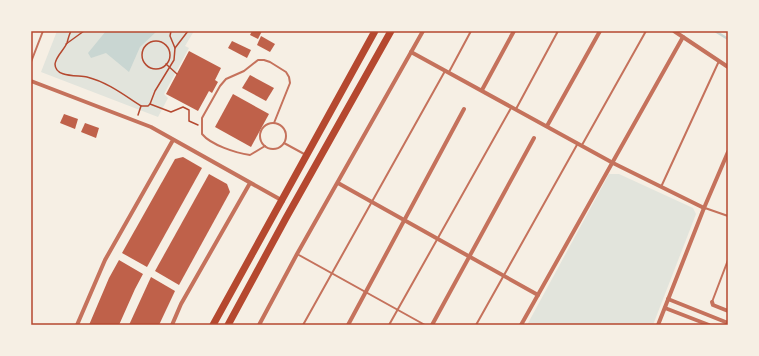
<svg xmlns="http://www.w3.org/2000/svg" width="759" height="356" viewBox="0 0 759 356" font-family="'IBM Plex Serif',serif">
<rect width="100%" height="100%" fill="#f6efe4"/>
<g fill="#e2e4dc">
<polygon points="57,31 194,31 185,46 189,48 164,94 168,98 158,117 41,72"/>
<polygon points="609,174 619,174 693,208 696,214 653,325 527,325"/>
</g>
<polygon fill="#c9d6d2" points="106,31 157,31 140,47 129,72 106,53 91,58 88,53"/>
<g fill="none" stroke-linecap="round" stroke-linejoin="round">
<polyline stroke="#c9d6d2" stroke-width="2.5" points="715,31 728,39"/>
</g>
<g fill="#bf614a">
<polygon points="252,31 262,31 258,39 250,35"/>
<polygon points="261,36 275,44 270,52 257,45"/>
<polygon points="232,41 251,50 247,58 228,48"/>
<polygon points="189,51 221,68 215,80 218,82 212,93 209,91 198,111 166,94"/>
<polygon points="250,75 274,88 266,101 242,88"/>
<polygon points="233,94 269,114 251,147 215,127"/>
<polygon points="64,114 78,119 75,129 60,123"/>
<polygon points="85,123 99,128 96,138 81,132"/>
<polygon points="183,157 202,168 147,267 122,253 175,159"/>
<polygon points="209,174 227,184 230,192 179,285 155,271"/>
<polygon points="119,260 143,274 135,289 119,325 89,325 109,278"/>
<polygon points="151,277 175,291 159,325 129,325"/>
</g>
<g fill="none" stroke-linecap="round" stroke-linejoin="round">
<g stroke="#b5482f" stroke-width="1.5">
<path d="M71,31C69,35 68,39 67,43C64,50 56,56 55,64C55,78 78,75 87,77C107,82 124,95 141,106H148L150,104L155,91L174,60L175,48L170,36L171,31"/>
<circle cx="156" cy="55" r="14"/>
<polyline points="66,44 84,31"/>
<polyline points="175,48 188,31"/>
<polyline points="166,64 177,74"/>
<polyline points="150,104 171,112 183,107 189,110 189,121 198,125"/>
<polyline points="138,115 141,106"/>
</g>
<g stroke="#c5725c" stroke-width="2">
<polyline points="31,62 43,31"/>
<polyline points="449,72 471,31"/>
<polyline points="516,109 558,31"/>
<circle cx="273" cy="136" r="13"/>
<polyline points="284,143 306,155"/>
<polyline points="582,145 646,31"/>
<path d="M265,146L250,155C236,153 211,145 202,134V118L220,86L226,79L244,71L258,60H264L270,62L286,72L289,77L290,83L274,123"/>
<polyline points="661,187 719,61"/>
<polyline points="705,208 728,216"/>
<polyline points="297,254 425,325"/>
<polyline points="712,302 728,260"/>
<polyline points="303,325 445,71"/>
<polyline points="389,325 511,108"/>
<polyline points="476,325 578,143"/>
</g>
<g stroke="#c5725c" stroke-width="4">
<polyline points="674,31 728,67"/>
<polyline points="411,52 613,163 704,208"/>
<polyline points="31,81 151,127 283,201"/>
<polyline points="482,90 514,31"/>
<polyline points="547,126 600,31"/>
<polyline points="338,183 538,295"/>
<polyline points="668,299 728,323"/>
<polyline points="712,302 713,305 728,311"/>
<polyline points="665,308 709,325"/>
<polyline points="77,325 105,260 173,140"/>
<polyline points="172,325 181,304 250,183"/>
<polyline points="259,325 297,254 423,31"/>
<polyline points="348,325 464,109"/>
<polyline points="432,325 534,138"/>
<polyline points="521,325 683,37"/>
<polyline points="658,325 704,208 728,152"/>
</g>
<g stroke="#b5482f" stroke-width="7">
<polyline points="213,325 375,31"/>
<polyline points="228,325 286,218 391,31"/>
</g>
</g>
<rect width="759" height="356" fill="none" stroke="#f6efe4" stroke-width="64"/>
<rect x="32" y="32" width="695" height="292" fill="none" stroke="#b5482f" stroke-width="1.5"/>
</svg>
